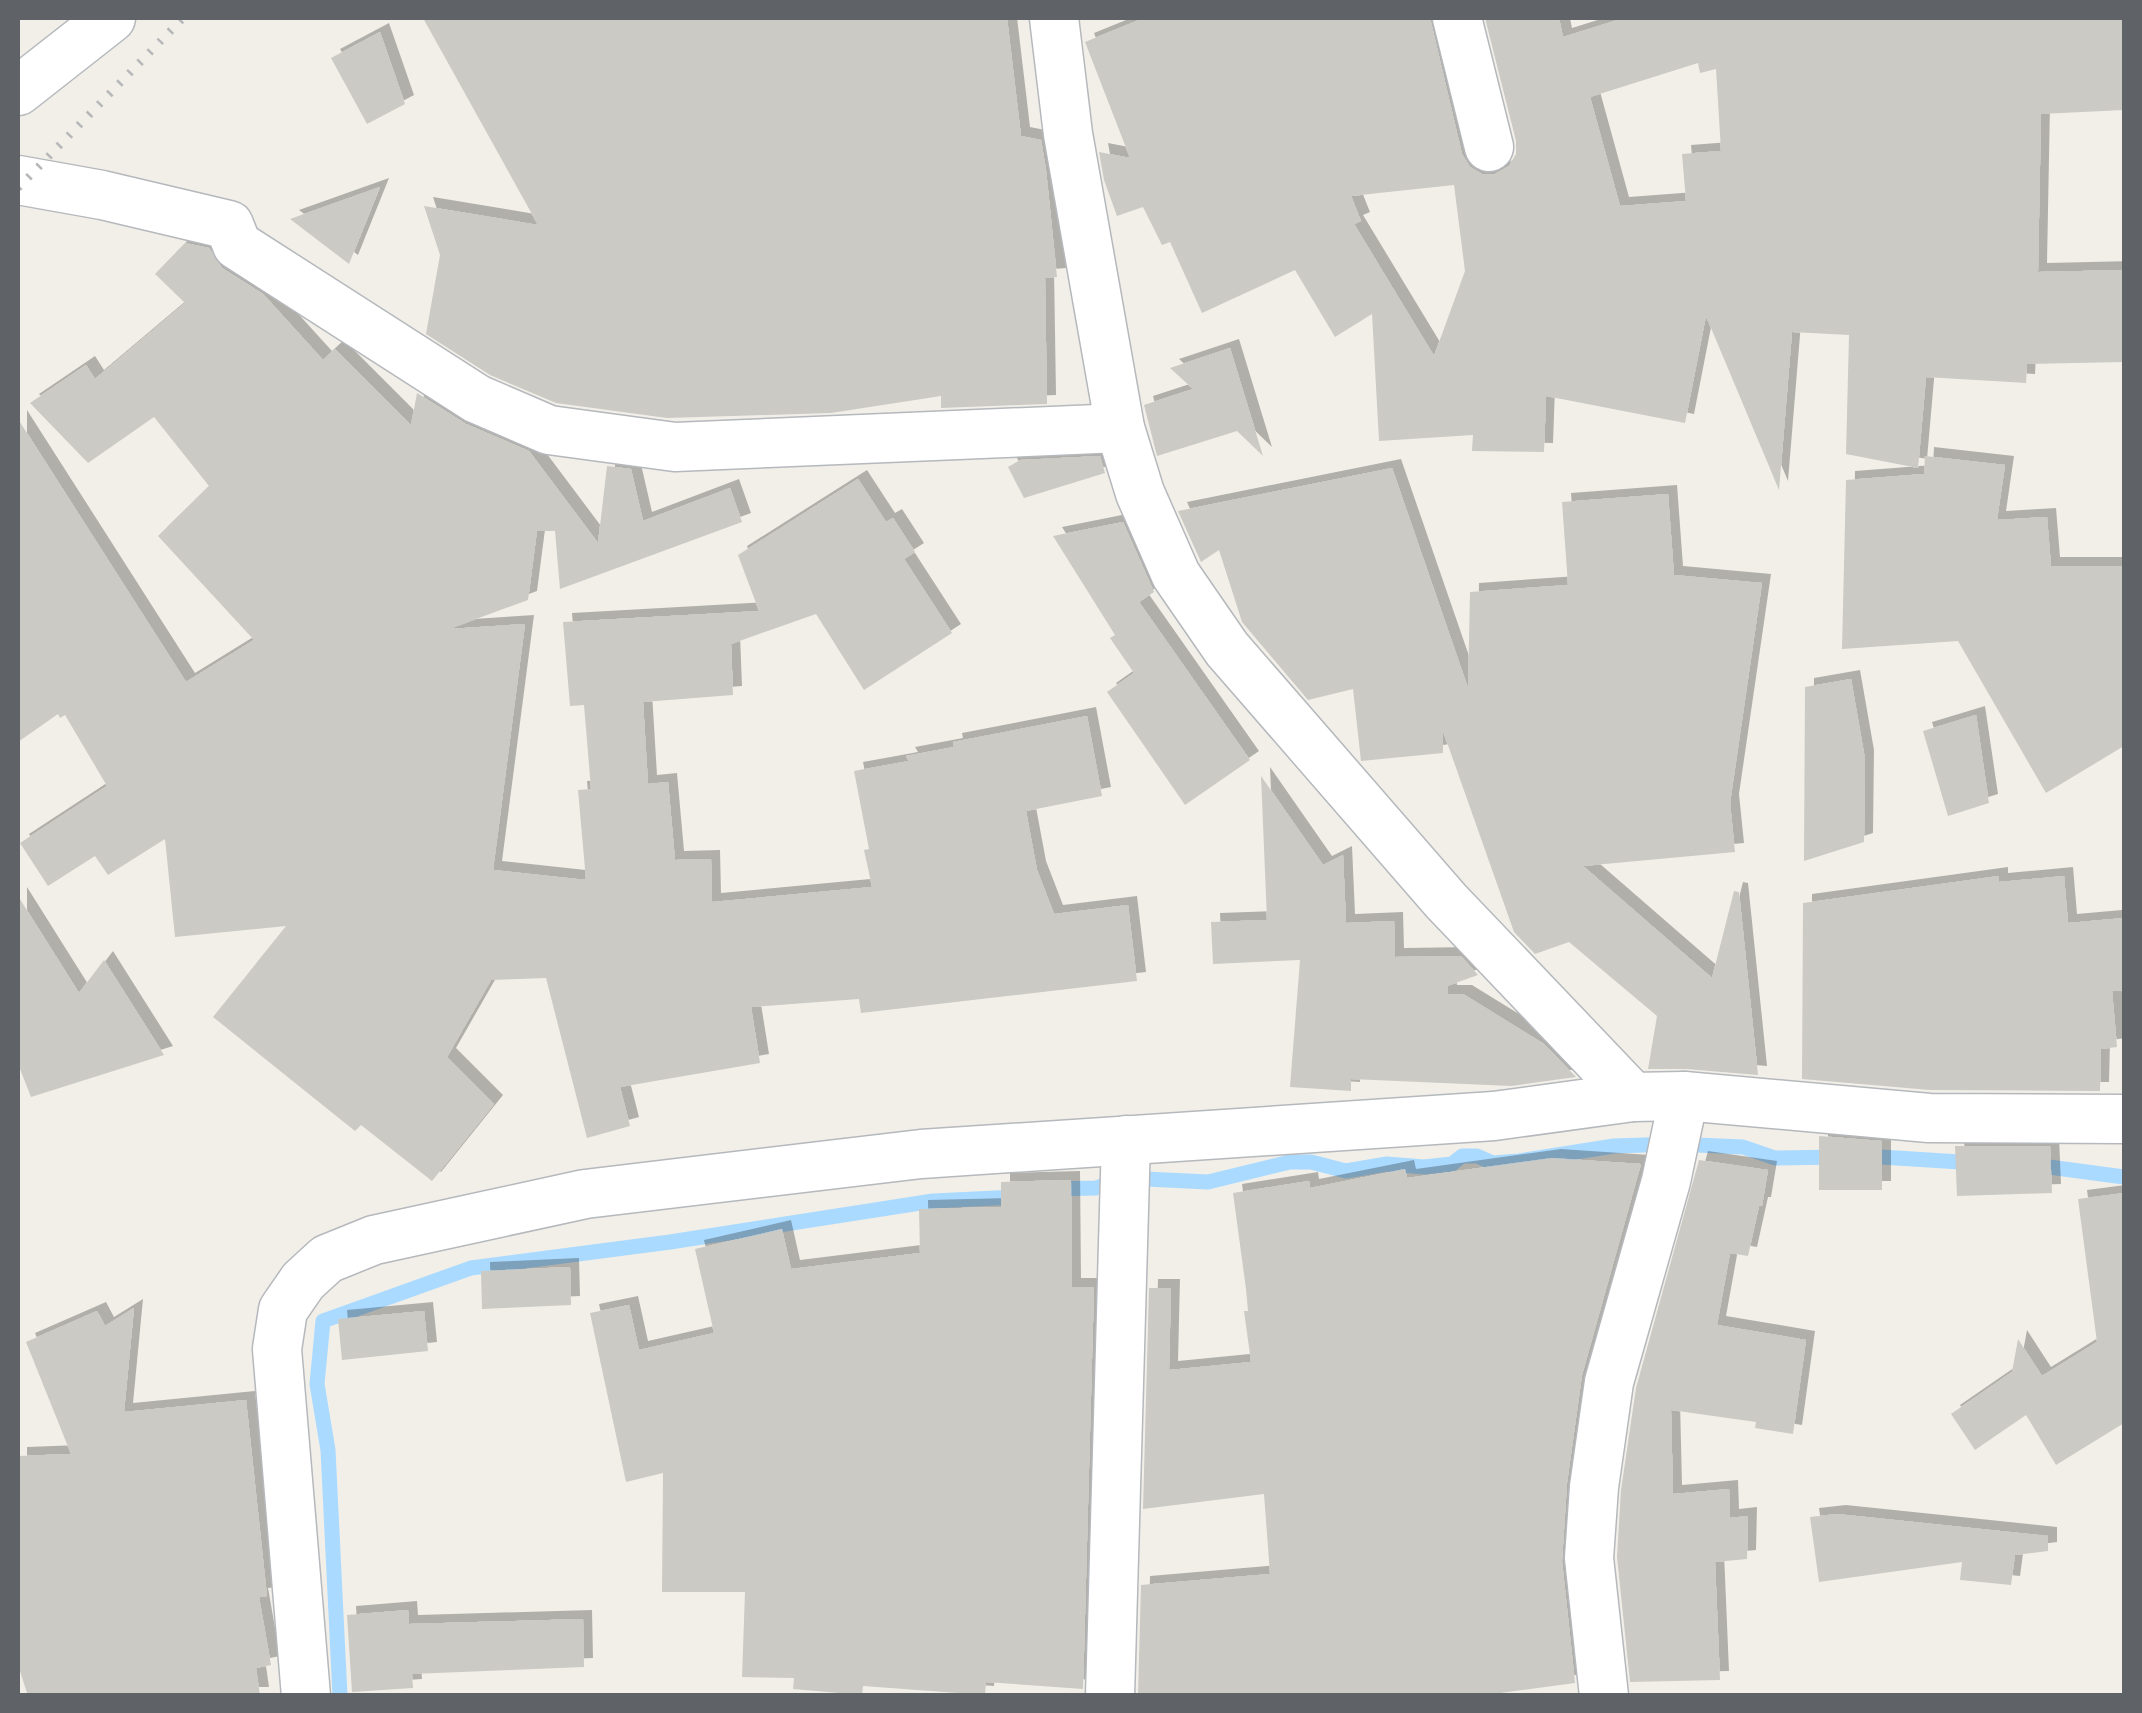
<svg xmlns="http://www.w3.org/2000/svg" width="2142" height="1713" viewBox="0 0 2142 1713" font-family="Jost,sans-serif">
<defs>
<filter id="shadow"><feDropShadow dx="9" dy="-9" stdDeviation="0" flood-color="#0004"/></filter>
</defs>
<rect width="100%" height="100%" fill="#f1efe8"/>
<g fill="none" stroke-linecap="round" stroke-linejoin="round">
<g stroke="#aadaff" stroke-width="15">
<polyline points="1865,1156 1976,1163"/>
<polyline points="2034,1165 2124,1177"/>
<polyline points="1054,1189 1096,1188 1125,1178 1208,1182 1290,1162 1311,1162 1346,1171 1387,1164 1424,1167 1452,1164 1462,1156 1477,1156 1493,1163 1519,1161 1614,1146 1674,1144 1743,1147 1775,1158 1837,1157"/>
<polyline points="340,1696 328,1450 317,1384 323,1321 471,1268 670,1242 933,1201 1017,1197"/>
</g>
</g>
<g fill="#cccac5" fill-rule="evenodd" filter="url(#shadow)">
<polygon points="423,18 1007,18 1021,136 1041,140 1046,170 1057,277 1045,278 1047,404 941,408 941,396 831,413 667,418 556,403 490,375 426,334 440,255 424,206 538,225"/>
<path d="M1144,18H1430L1462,154L1470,167L1482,174H1495L1509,166L1516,154V141L1485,18H1559L1563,37L1624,18H2124V110L2041,114L2038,272L2124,270V362L2027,364L2026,383L1926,377L1918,468L1846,454L1849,335L1792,332L1779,490L1706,316L1685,423L1546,396L1544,452L1472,451L1473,435L1379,441L1372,314L1335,337L1295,270L1202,313L1170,242L1162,245L1143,207L1117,216L1104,180L1099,152L1130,158L1085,42ZM1698,63L1700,73L1716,69L1721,151L1682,154L1686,201L1620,206L1590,97ZM1454,185L1465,271L1434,356L1354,224L1361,221L1351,196Z"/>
<polygon points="380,32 405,104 367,124 331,58"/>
<polygon points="380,187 349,264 290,219"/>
<polygon points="185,243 209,248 222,268 263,294 323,360 335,349 411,425 417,393 466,424 529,451 598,543 607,466 631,469 643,521 730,488 742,522 560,589 555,531 537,531 528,600 449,629 525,624 493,870 586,880 578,790 591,789 584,705 570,706 563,622 759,611 738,555 858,479 886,522 893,518 915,552 904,559 952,633 864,690 816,614 731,644 733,695 643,702 648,784 668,782 675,860 711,859 712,902 872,887 864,850 869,849 854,771 909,761 906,756 954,747 953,742 1087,716 1102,796 1026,811 1037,870 1054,914 1128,905 1137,981 861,1013 859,999 751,1007 760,1063 620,1087 630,1126 587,1138 546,978 491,980 447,1057 494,1104 432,1181 361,1125 355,1131 213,1017 286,926 175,937 165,839 108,875 95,856 48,886 20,843 107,786 65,715 60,718 58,714 18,742 18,419 186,682 254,640 158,536 209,486 154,417 88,463 30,403 86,365 95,379 185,303 155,274"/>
<polygon points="1230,348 1263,456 1237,431 1157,456 1144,405 1193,389 1170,368"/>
<polygon points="1100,456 1105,473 1024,498 1008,467 1020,460"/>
<polygon points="1925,456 2005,465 1997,520 2047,517 2051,566 2124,566 2124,746 2046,793 1958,641 1842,649 1846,480 1924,474"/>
<polygon points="1392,468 1468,688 1470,592 1568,585 1562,502 1668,494 1674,575 1762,583 1730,803 1735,852 1583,866 1712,978 1734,891 1739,892 1758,1075 1686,1069 1648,1069 1657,1016 1569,942 1535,954 1514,932 1443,731 1443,753 1361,761 1353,689 1308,700 1242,622 1219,550 1201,562 1178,511"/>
<polygon points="1123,522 1154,592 1139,602 1250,760 1185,805 1107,692 1134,673 1110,638 1115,635 1053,536"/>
<polygon points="1851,679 1865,759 1864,842 1804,861 1805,687"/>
<polygon points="1976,715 1989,803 1948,816 1923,731"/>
<polygon points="1261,776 1323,865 1343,855 1346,923 1394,921 1395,957 1461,956 1478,975 1447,986 1448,994 1463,994 1544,1044 1576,1077 1511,1086 1351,1079 1351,1091 1290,1087 1300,960 1213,964 1211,922 1267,920"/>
<polygon points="1999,876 1999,882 2064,876 2068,923 2124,918 2124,990 2112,991 2117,1047 2101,1049 2100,1091 1930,1090 1802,1079 1803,903"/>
<polygon points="18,896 79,993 104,960 164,1055 31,1097 18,1064"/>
<polygon points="1819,1136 1882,1141 1882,1190 1819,1190"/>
<polygon points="1955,1146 2050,1146 2052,1193 1957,1196"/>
<polygon points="1552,1158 1641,1164 1582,1375 1567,1483 1562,1561 1575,1683 1478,1696 1138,1696 1141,1585 1270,1574 1264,1494 1143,1509 1149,1288 1171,1288 1169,1370 1251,1362 1244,1311 1248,1311 1246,1289 1233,1193 1309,1181 1310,1188 1405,1169 1407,1178"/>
<polygon points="1699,1160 1768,1170 1762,1206 1759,1206 1748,1256 1730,1253 1717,1325 1806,1340 1793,1434 1755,1428 1756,1422 1671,1410 1673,1494 1729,1489 1730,1518 1748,1516 1747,1559 1715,1562 1720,1680 1630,1682 1617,1557 1621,1490 1636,1388"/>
<polygon points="1071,1180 1072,1287 1094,1287 1083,1689 986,1682 985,1695 863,1686 862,1695 793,1689 794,1678 742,1677 745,1592 662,1592 663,1473 626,1482 590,1313 629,1305 639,1350 714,1333 695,1249 782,1229 791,1269 920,1253 919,1209 1001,1207 1001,1182"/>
<polygon points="2124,1193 2124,1423 2056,1465 2026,1415 1975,1450 1951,1414 2012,1372 2018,1339 2042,1376 2097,1342 2078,1199"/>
<polygon points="570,1267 571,1305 482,1309 481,1271"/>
<polygon points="134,1308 124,1412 246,1400 267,1596 259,1597 271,1665 256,1668 260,1696 28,1696 18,1665 18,1456 71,1454 26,1342 97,1311 105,1326"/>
<polygon points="424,1311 428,1351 342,1360 338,1319"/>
<polygon points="1837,1514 2048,1536 2048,1551 2015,1555 2011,1585 1960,1580 1962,1562 1819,1582 1810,1517"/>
<polygon points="408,1610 409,1624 583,1619 584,1667 412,1674 413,1688 352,1692 347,1615"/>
</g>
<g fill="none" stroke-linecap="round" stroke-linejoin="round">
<defs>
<g id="street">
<polyline points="1054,18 1068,134 1120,428 1140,493 1176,575 1227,649 1446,901 1633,1097"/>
<polyline points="1457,18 1489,147"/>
<polyline points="18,91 111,18"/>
<polyline points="18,180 102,195 229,225 237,245 477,399 549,430 675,447 1120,428"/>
<polyline points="306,1696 277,1349 283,1310 303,1281 327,1259 374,1240 585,1194 921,1154 1494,1116 1633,1097 1684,1096 1929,1118 2124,1119"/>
<polyline points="1110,1696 1126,1140"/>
<polyline points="1604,1696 1589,1558 1594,1487 1609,1382 1666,1181 1684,1096"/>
</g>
</defs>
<use href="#street" stroke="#b5b8bc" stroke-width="51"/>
<use href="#street" stroke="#fff" stroke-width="48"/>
<polyline stroke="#b6b7b8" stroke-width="8" stroke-dasharray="2.5 12" stroke-linecap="butt" points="18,188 183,18"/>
</g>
<rect width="2142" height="1713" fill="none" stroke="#5f6368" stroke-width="40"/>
</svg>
